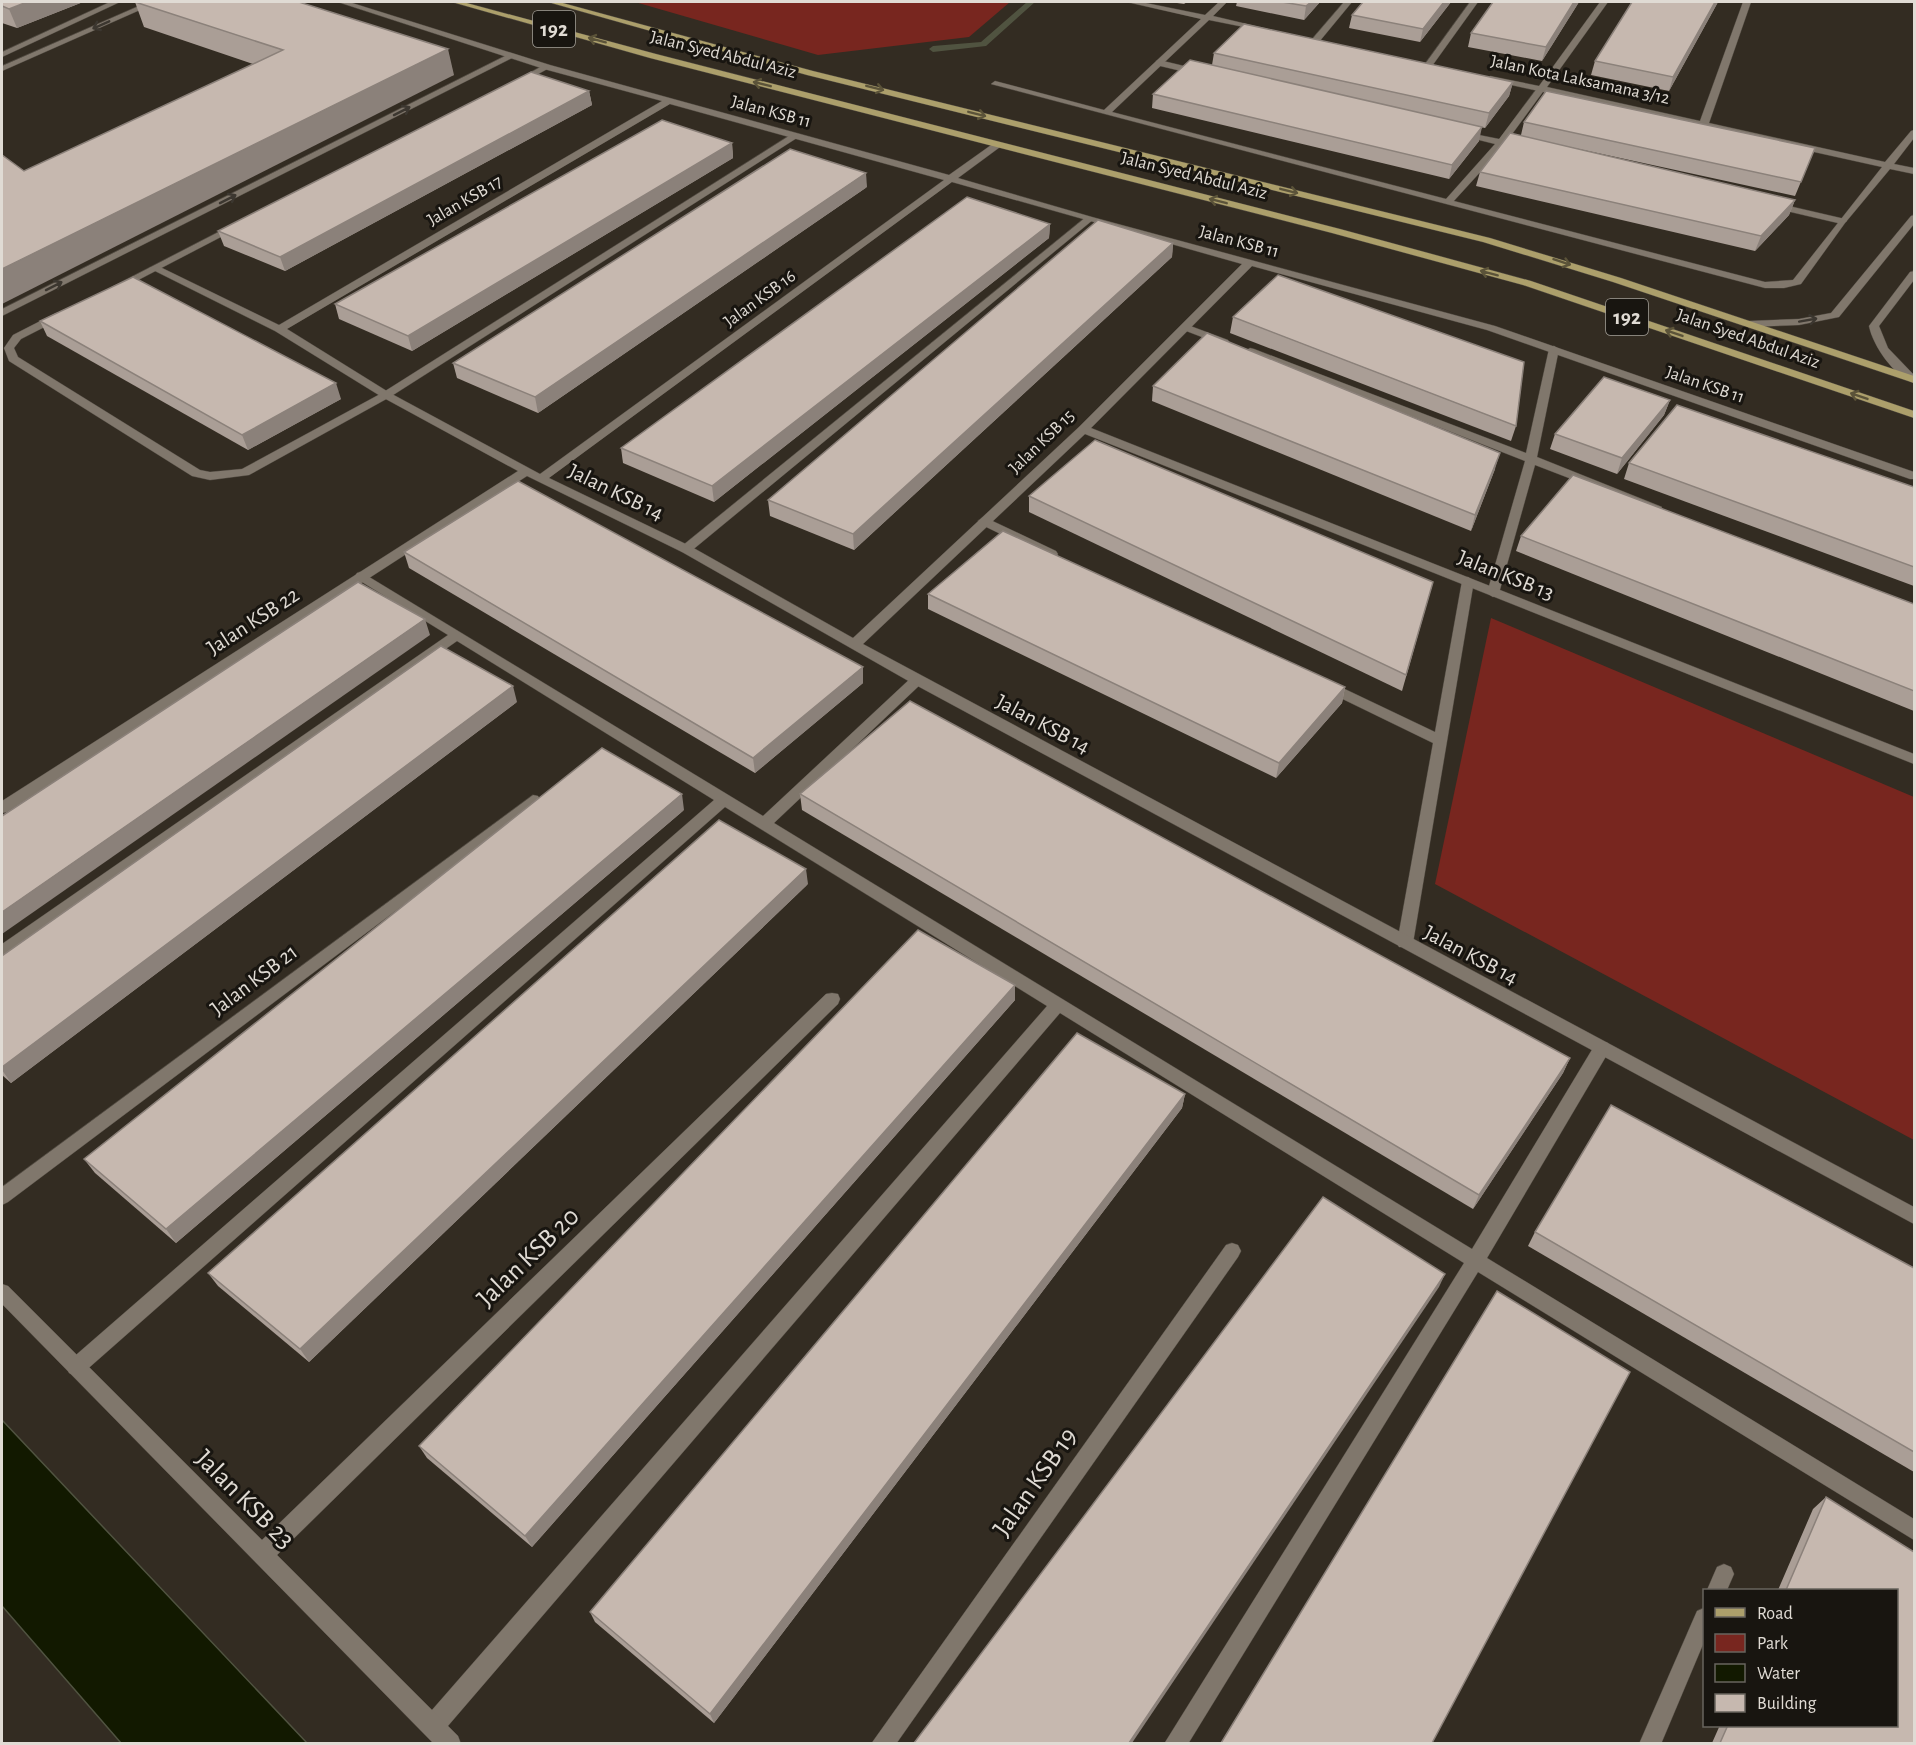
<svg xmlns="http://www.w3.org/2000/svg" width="1916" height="1745" viewBox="0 0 1916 1745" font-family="'Alegreya Sans',sans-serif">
<rect width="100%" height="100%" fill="#332c22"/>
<g fill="#78261f">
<polygon points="635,2 1010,2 969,37 818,55"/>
<polygon points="1491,618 1914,797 1914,1140 1435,884"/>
</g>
<polygon fill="#121900" stroke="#505340" stroke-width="1.5" points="2,1420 307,1743 121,1743 2,1606"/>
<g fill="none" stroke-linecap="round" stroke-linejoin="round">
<polygon fill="#505340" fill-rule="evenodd" points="1027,2 1035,2 986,46 933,52 929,49 933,46 981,42"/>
<defs>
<g id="service">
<polygon points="509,54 516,56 2,316 2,309"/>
<polygon points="1159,60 1205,71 1206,73 1202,76 1156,65 1156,61"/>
<polygon points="544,65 551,67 520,84 513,82"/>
<polygon points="1538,87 1545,89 1507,141 1523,145 1523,149 1504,146 1452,203 1446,203 1446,199 1495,144 1459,135 1459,131 1499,139"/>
<polygon points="792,134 800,136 390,397 249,475 210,480 192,476 9,361 4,348 13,335 56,313 64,313 64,317 21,339 14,348 18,357 200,470 210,472 242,469 382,393"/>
<polygon points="1772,202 1845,219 1847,221 1842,224 1769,207 1769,203"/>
<polygon points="1086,217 1094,219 690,552 682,552 680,549 682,546"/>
<polygon points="234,224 242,226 121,289 112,287"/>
<polygon points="1185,324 1228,340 1229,342 1224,345 1220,344 1181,329 1180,327"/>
<polygon points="1554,346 1559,349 1537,457 1662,507 1660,510 1652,510 1535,465 1499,593 1493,597 1487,593 1525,461 1245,351 1250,348 1254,349 1526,453 1549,349"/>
<polygon points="984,517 1056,551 1058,554 1056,557 1048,557 980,524 978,521"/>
<polygon points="361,572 763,816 912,677 922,677 924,680 922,683 774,823 1472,1249 1596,1043 1602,1041 1608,1043 1610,1048 1608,1053 1487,1258 1914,1519 1914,1540 1478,1272 1188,1744 1164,1744 1464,1263 1060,1013 441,1734 433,1737 425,1734 422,1726 425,1718 1047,1006 725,807 83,1373 76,1376 69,1373 67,1367 69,1361 714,800 457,641 8,956 2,958 2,944 448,635 357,579 355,576 357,573"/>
<polygon points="1468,577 1474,581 1413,943 1411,947 1399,947 1397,943 1433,743 1320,688 1318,685 1320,682 1330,682 1435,732 1462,581"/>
</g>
<g id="minor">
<polygon points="110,2 120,2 2,57 2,52"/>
<polygon points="148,2 158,2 2,71 2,66"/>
<path d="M338,2H349L550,65L949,175L994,143H1000V147L958,178L1092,217L1495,326L1914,472V479H1910L1487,330L1252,266L1091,428L1914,754V764L1085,434L863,644L1914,1207V1224L912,683L682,552L527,476L7,812L2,813V801L518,471L382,397L275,331L149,268L158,266L279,325L662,101L544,69ZM670,104L944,180L540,474L390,393L287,329ZM952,182L1242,264L1079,427L853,638L690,546L549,478Z"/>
<polygon points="1127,2 1141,2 1205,15 1219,2 1227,2 1213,16 1268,29 1264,31 1209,20 1112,112 1765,282 1793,280 1882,167 1493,81 1490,80 1490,76 1539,86 1600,2 1608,2 1547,87 1700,121 1743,2 1751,2 1709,123 1885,162 1911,131 1914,130 1914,138 1894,164 1914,168 1914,174 1890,169 1845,223 1801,284 1784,288 1765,288 991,84 995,81 1104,110 1201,19"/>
<polygon points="1344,2 1352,2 1319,42 1313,42 1313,38"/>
<polygon points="1470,2 1478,2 1432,66 1426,66 1425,64"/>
<polygon points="533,795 538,796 540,800 538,804 8,1202 2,1205 2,1187"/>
<polygon points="832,993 838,994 840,999 838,1004 277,1555 458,1736 461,1744 434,1744 2,1304 2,1284 8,1286 262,1540 826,994"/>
<polygon points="1232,1243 1238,1245 1241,1251 1238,1257 896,1744 871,1744 1226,1245"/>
<polygon points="1724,1564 1731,1567 1734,1574 1727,1590 1707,1590 1717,1567"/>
<polygon points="1704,1608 1704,1642 1661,1744 1639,1744 1697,1611"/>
</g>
<g id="tertiary">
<polygon points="1914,215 1914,224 1839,317 1799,325 1749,327 1744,324 1749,321 1799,319 1831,313 1911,216"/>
<path d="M1914,271V280L1879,326L1888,348L1914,375V383C1894,376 1873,346 1869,326L1910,272Z"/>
</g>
<g id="primary">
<polygon points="452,2 463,2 656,54 1340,229 1531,281 1914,411 1914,418 1523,285 1332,233 650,58"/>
<polygon points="548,2 559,2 813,71 1490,238 1621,278 1914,376 1914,383 1613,282 1483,242 807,75"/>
</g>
</defs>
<use href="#service" stroke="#4e483f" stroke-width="1"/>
<use href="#minor" stroke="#4e483f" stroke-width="1"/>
<use href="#tertiary" stroke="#4e483f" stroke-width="1"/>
<use href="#primary" stroke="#4e483f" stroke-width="1"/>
<use href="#service" fill="#80776c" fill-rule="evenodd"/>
<use href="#minor" fill="#80776c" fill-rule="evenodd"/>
<use href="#tertiary" fill="#80776c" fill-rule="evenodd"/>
<use href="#primary" fill="#ac9f6b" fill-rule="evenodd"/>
</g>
<g fill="#aa9e96">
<polygon points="2,2 83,2 17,28 2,23"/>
<polygon points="135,2 454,75 24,171 253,64 144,27"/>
<polygon points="1170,2 1187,2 1184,4"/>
<polygon points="1237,2 1320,2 1304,20 1236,6"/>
<polygon points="1363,2 1451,2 1420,42 1349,28 1352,15"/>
<polygon points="1579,2 1542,61 1468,47 1471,33"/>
<polygon points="1632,2 1718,2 1669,91 1591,75 1595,61"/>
<polygon points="1214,53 1513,82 1509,96 1485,128 1424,114 1479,141 1449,179 1152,108 1153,94 1212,65"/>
<polygon points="589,91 592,105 285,271 224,246 218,231"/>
<polygon points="1524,122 1815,148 1795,196 1556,144 1795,200 1789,215 1755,251 1476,186 1480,172 1521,135"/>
<polygon points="732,143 733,158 412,351 339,319 335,304"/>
<polygon points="867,187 538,413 457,378 453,363"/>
<polygon points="1050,224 1049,238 714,502 623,463 621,448"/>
<polygon points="1173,243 1172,257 854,550 770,516 768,500"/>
<polygon points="1233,317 1516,426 1511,441 1230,333"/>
<polygon points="40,321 341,399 248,450 47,336"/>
<polygon points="1153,386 1495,469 1471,531 1152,401"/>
<polygon points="1670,400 1664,415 1617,474 1550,449 1555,434"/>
<polygon points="1629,463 1914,487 1914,586 1624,479"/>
<polygon points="1029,496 1433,582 1402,691 1029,512"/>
<polygon points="1521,536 1914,604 1914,711 1516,551"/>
<polygon points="404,552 863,683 755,773 409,568"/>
<polygon points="928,594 1345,687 1342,703 1276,778 928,609"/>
<polygon points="517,702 11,1083 2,1075 2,956"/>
<polygon points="800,794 1570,1058 1563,1073 1473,1209 802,810"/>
<polygon points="684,810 176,1243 95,1173 84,1159"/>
<polygon points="808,884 309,1362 218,1286 208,1273"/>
<polygon points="1015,985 1015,1000 532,1547 427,1458 419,1446"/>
<polygon points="1185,1094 1182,1108 714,1723 595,1622 590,1612"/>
<polygon points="1535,1232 1914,1268 1914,1472 1528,1246"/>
<polygon points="1826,1497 1914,1552 1914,1743 1712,1743 1720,1725 1896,1725 1896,1590 1778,1590 1813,1509"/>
</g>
<g fill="#8b817a">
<polygon points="27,2 83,2 17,28 9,9"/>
<polygon points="1311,2 1320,2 1304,20 1306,6"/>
<polygon points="1444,2 1451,2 1420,42 1423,29"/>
<polygon points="1574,2 1579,2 1542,61 1546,47"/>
<polygon points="1715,2 1718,2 1669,91 1673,77"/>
<polygon points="448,49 454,75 2,304 2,269"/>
<polygon points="1513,82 1509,96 1485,128 1489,113"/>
<polygon points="589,91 592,105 285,271 280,257"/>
<polygon points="1482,127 1479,141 1449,179 1452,165"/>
<polygon points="732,143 733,158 412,351 408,336"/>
<polygon points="866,173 867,187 538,413 535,397"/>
<polygon points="1795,200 1789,215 1755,251 1761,236"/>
<polygon points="1050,224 1049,238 714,502 712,486"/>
<polygon points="1173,243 1172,257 854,550 853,534"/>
<polygon points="336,383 341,399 248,450 242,435"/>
<polygon points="1670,400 1664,415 1617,474 1622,458"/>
<polygon points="1500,453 1495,469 1471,531 1475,515"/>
<polygon points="425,619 430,635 2,934 2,912"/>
<polygon points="863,667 863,683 755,773 753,758"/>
<polygon points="513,686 517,702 11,1083 2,1070 2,1067"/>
<polygon points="1345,687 1342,703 1276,778 1279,763"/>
<polygon points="682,794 684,810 176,1243 166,1229"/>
<polygon points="806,869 808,884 309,1362 300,1349"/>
<polygon points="1015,985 1015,1000 532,1547 525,1536"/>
<polygon points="1570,1058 1563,1073 1473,1209 1479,1195"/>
<polygon points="1185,1094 1182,1108 714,1723 710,1714"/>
<polygon points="1445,1274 1439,1287 1132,1743 1129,1743"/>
</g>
<g fill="#c6b8af" stroke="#8b817a" stroke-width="1.5">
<polygon points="2,2 27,2 9,9 2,6"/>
<polygon points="135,2 299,2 448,49 2,269 2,155 24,171 283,50"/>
<polygon points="1282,2 1311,2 1306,6"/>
<polygon points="1363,2 1444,2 1423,29 1352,15"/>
<polygon points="1493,2 1574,2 1546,47 1471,33"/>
<polygon points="1632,2 1715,2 1673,77 1595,61"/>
<polygon points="1244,24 1513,82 1489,113 1214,53"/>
<polygon points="1190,60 1482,127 1452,165 1153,94"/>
<polygon points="531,72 589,91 280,257 218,231"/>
<polygon points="1546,91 1815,148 1801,182 1524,122"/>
<polygon points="662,120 732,143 408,336 335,304"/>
<polygon points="1510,133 1795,200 1761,236 1480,172"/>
<polygon points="790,149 866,173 535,397 453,363"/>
<polygon points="967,197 1050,224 712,486 621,448"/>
<polygon points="1098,220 1173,243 853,534 768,500"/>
<polygon points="1278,275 1524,362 1516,426 1233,317"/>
<polygon points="133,277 336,383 242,435 40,321"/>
<polygon points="1207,333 1500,453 1475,515 1153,386"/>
<polygon points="1604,377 1670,400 1622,458 1555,434"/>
<polygon points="1677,405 1914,487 1914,567 1629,463"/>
<polygon points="1095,440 1433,582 1406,675 1029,496"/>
<polygon points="1573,475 1914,604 1914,691 1521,536"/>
<polygon points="518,481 863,667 753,758 404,552"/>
<polygon points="1003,531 1345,687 1279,763 928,594"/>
<polygon points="358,582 425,619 2,912 2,816"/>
<polygon points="441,646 513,686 2,1067 2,956"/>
<polygon points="910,701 1570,1058 1479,1195 800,794"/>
<polygon points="602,748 682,794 166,1229 84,1159"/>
<polygon points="719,820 806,869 300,1349 208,1273"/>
<polygon points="918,930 1015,985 525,1536 419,1446"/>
<polygon points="1077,1033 1185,1094 710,1714 590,1612"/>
<polygon points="1611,1105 1914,1268 1914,1452 1535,1232"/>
<polygon points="1323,1197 1445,1274 1129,1743 914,1743"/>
<polygon points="1497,1291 1630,1372 1432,1743 1221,1743"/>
<polygon points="1826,1497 1914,1552 1914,1743 1720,1743 1728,1725 1896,1725 1896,1590 1786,1590"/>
</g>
<defs><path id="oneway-shaft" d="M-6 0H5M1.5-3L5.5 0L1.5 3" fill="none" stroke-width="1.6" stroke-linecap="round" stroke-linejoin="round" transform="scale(1.5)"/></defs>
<g stroke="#3c3730">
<use href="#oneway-shaft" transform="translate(101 25) rotate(156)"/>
<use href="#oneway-shaft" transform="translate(402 111) rotate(-27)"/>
<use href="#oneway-shaft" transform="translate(228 199) rotate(-27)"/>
<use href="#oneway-shaft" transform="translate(54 286) rotate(-27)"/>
<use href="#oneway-shaft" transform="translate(1808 320) rotate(-10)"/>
</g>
<g stroke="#5b5339">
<use href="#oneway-shaft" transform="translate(597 40) rotate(-165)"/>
<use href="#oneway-shaft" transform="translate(762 84) rotate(-166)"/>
<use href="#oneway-shaft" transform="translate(875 88) rotate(14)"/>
<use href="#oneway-shaft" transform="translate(977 114) rotate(14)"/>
<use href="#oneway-shaft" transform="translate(1289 191) rotate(14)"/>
<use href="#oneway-shaft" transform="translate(1218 201) rotate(-166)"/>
<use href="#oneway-shaft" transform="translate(1562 262) rotate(18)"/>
<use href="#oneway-shaft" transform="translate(1489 273) rotate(-165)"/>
<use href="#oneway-shaft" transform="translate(1674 333) rotate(-161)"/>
<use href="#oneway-shaft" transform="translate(1859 396) rotate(-161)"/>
</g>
<g text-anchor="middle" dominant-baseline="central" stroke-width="6" stroke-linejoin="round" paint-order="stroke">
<g font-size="18" fill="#e0dbd4" stroke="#181510">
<text transform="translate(723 55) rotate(14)">Jalan Syed Abdul Aziz</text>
<text transform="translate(1580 80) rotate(12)">Jalan Kota Laksamana 3/12</text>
<text transform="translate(771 112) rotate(15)">Jalan KSB 11</text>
<text transform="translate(1194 176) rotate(14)">Jalan Syed Abdul Aziz</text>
<text transform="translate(465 201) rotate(-30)">Jalan KSB 17</text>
<text transform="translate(1239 242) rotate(15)">Jalan KSB 11</text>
<text transform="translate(760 299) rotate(-36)">Jalan KSB 16</text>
<text transform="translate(1748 339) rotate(19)">Jalan Syed Abdul Aziz</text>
<text transform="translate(1705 385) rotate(19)">Jalan KSB 11</text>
<text transform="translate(1042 442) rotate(-44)">Jalan KSB 15</text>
</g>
<g fill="#181510" stroke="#a4a099" stroke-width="1.5">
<rect x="533" y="11" width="42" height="36" rx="4.5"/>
<rect x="1606" y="299" width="42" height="36" rx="4.5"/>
</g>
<g font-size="21" font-weight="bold" fill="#e0dbd4">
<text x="554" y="29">192</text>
<text x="1627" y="317">192</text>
</g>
<g font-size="22" fill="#e0dbd4" stroke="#181510">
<text transform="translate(616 492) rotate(26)">Jalan KSB 14</text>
<text transform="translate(1506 575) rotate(22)">Jalan KSB 13</text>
<text transform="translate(253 621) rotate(-33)">Jalan KSB 22</text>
<text transform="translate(1043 724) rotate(28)">Jalan KSB 14</text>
<text transform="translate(1471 955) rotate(28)">Jalan KSB 14</text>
<text transform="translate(254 980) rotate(-37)">Jalan KSB 21</text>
</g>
<g font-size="27" fill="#e0dbd4" stroke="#181510">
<text transform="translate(528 1257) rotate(-44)">Jalan KSB 20</text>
<text transform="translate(1035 1482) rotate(-55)">Jalan KSB 19</text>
<text transform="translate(245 1499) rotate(45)">Jalan KSB 23</text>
</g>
</g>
<rect width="1916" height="1745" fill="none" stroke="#e0dbd4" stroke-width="6"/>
<rect x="1703" y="1589" width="195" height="138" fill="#181510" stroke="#68645e" stroke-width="1.5"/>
<rect x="1715" y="1608" width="30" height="9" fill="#ac9f6b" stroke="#68645e" stroke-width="1.5"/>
<text x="1757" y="1619" font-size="18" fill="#e0dbd4">Road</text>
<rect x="1715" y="1634" width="30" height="18" fill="#78261f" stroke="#68645e" stroke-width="1.5"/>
<text x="1757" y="1649" font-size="18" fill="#e0dbd4">Park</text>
<rect x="1715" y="1664" width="30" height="18" fill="#121900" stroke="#68645e" stroke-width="1.5"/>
<text x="1757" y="1679" font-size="18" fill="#e0dbd4">Water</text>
<rect x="1715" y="1694" width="30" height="18" fill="#c6b8af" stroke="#68645e" stroke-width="1.5"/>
<text x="1757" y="1709" font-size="18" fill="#e0dbd4">Building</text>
</svg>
